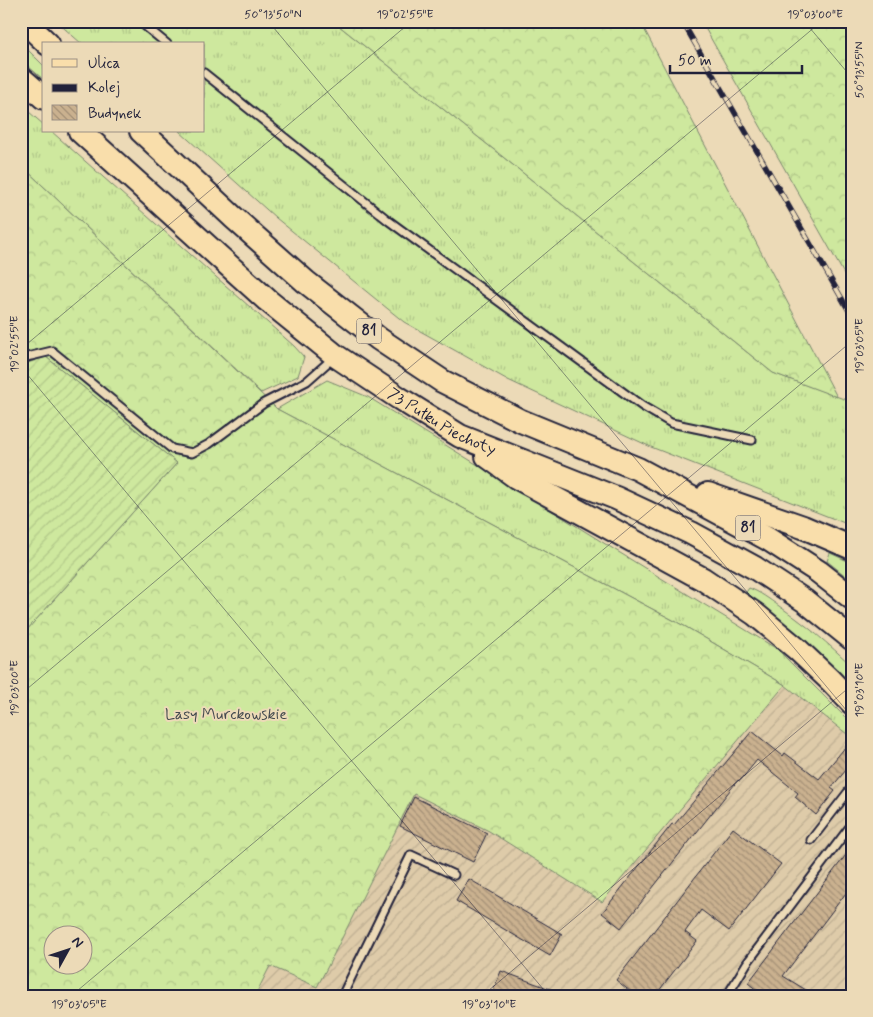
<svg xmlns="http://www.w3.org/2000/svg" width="873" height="1017" viewBox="0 0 873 1017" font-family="Mynerve,sans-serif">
<defs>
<pattern id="industrial-furrows" width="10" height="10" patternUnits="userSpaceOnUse" patternTransform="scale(1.25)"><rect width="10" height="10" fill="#decba9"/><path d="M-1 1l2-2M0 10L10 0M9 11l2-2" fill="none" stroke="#beae92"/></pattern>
<pattern id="grass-tufts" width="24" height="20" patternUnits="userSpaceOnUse" patternTransform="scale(1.25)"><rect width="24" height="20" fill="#cee89e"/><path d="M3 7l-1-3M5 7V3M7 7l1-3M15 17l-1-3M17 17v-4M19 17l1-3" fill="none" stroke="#b1c789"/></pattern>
<pattern id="forest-crowns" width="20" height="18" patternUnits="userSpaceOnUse" patternTransform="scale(1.25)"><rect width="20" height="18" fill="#cee89e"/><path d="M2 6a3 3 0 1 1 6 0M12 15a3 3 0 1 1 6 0" fill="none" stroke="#b1c789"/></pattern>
<pattern id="garden-furrows" width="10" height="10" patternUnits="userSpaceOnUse" patternTransform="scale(1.25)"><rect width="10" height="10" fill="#cee89e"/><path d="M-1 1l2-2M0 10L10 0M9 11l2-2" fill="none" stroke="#b1c789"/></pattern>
<pattern id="building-back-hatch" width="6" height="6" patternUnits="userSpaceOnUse" patternTransform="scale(1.25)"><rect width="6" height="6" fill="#cab18f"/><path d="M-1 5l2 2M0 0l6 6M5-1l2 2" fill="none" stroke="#a49076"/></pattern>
</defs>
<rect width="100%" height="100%" fill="#ecdab7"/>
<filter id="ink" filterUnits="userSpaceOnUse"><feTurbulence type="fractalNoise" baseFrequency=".02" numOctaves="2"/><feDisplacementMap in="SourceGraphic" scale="10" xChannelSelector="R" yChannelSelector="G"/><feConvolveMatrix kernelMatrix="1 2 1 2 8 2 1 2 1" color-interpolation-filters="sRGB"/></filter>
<g filter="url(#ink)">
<polygon fill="url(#industrial-furrows)" points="785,685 852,738 852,996 255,996 270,966 317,986 328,966 414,794 489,831 602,902"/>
<g fill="url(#grass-tufts)" stroke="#78856c">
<polygon points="56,21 333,21 773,373 852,402 852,526 651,447 508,380 404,322 276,218 179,131 204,131 204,44 82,44"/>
<polygon points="21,43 44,66 44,80 21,60"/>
<polygon points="21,105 44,125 44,131 51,131 294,346 304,357 298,376 261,393 21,165"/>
<polygon points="327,380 368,397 607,545 777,649 852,724 852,738 785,685 686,627 277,409"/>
<polygon points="830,553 852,563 852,581 827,561"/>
<path d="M749,588C760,592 769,599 779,606C805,624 829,644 852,666V690L744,595Z"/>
</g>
<g fill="url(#forest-crowns)" stroke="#78856c" fill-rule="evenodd">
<polygon points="333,21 640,21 837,397 773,373"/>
<polygon points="701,21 852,21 852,288"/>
<path d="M21,165L277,409L686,627L785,685L602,902L489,831L414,794L328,966L317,987L270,966L255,996H21V634L25,632L177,463L46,357L21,365ZM52,934H82V964H52Z"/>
</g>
<polygon fill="url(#garden-furrows)" stroke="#78856c" points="46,357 177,463 25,632 21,634 21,365"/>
<g fill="url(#building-back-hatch)" stroke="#22223b">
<polygon points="752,731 783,756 785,753 819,779 852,739 852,763 831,788 835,791 816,815 795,797 798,793 757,760 740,781 738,780 621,928 602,913 672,824 674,825"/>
<polygon points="414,797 487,833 473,862 400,826"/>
<polygon points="733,828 781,864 729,931 701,910 685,932 697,941 655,996 636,996 616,980"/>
<polygon points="852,847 852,885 783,976 816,996 764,996 748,983"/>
<polygon points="469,879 562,934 550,956 456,901"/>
<polygon points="501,971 564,994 563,996 491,996"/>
</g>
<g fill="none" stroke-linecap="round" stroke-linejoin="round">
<defs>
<g id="service">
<polyline points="139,21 167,44"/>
<polyline points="204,73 389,221 642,406 671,423 752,440"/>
<polyline points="21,359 31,356 52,351 172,449 192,453 209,444 264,403 307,381 333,358"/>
<polyline points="811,840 852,787"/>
<polyline points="342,996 411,855 454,875"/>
<polyline points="727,996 747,963 852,824"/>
</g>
<g id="primary">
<polyline points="24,21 48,44"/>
<polyline points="21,78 44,98"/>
<path id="s1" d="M80,131L267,300L336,356L399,398L460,436L616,498L691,533L755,568L805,601L852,639"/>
<polyline points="141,131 233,217 306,282 379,339 442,381 521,421 638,469 768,539 819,572 852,598"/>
<polyline points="487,456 516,477 703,579 755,614 797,649 830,680 852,703"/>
<polyline points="708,494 803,527 852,548"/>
</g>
</defs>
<use href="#service" stroke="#22223b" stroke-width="11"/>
<use href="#primary" stroke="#22223b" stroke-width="26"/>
<use href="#service" stroke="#ecdab7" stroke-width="7"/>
<use href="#primary" stroke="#f9deab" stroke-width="22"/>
<defs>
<polyline id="rail" points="682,21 852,316"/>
</defs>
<use href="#rail" stroke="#22223b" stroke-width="5.5"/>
<use href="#rail" stroke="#ecdab7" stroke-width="4" stroke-dasharray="11" stroke-linecap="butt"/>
</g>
</g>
<path fill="none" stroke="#22223b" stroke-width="1" stroke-opacity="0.45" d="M268,21L852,717M804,21L852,78M21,349L412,21M21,367L549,996M21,694L822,21M71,996L852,341M482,996L852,685"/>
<g text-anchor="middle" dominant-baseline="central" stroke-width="4" stroke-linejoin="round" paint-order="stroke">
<g fill="#ecdab7" stroke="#5f5960" stroke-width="1">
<rect x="356.5" y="318.5" width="25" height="25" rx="4"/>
<rect x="735.5" y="515.5" width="25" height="25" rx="4"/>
</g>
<g font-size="15" font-weight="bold" fill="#22223b">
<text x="369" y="331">81</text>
<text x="748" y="528">81</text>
</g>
<g font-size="16" fill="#22223b" stroke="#ecdab7">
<text stroke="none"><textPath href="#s1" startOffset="466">73 Pułku Piechoty</textPath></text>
</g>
<g font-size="16" fill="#444a4f" stroke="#ecdab7">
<text x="226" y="714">Lasy Murckowskie</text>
</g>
</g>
<rect width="873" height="1017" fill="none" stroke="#ecdab7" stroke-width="55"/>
<rect x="42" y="42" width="162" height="90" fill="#ecdab7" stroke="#9b9085"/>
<rect x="52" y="59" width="25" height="8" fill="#f9deab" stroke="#9b9085"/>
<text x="88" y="68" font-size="15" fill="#22223b">Ulica</text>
<rect x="52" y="84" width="25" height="8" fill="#22223b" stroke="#9b9085"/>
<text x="88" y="92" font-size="15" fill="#22223b">Kolej</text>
<rect x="52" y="105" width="25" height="15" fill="url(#building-back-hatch)" stroke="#9b9085"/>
<text x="88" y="118" font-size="15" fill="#22223b">Budynek</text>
<g transform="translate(68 950) rotate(50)"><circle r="24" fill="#ecdab7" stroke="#9b9085"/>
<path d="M0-4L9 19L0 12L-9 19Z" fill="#22223b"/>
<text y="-8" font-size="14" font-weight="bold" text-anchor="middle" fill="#22223b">N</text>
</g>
<path d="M670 65v8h132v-8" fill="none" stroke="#22223b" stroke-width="2.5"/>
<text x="678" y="65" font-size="15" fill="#22223b" stroke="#ecdab7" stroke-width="4" paint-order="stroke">50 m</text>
<rect x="28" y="28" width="818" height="962" fill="none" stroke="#22223b" stroke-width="2"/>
<g font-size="12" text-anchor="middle" fill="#22223b">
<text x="273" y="18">50°13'50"N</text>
<text x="405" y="18">19°02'55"E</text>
<text x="815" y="18">19°03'00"E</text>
<text transform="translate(859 70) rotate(-90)" y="4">50°13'55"N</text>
<text transform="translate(14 344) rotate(-90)" y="4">19°02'55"E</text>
<text transform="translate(859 346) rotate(-90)" y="4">19°03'05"E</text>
<text transform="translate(14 688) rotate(-90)" y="4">19°03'00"E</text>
<text transform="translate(859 690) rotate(-90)" y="4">19°03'10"E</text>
<text x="79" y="1008">19°03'05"E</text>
<text x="489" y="1008">19°03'10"E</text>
</g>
</svg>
